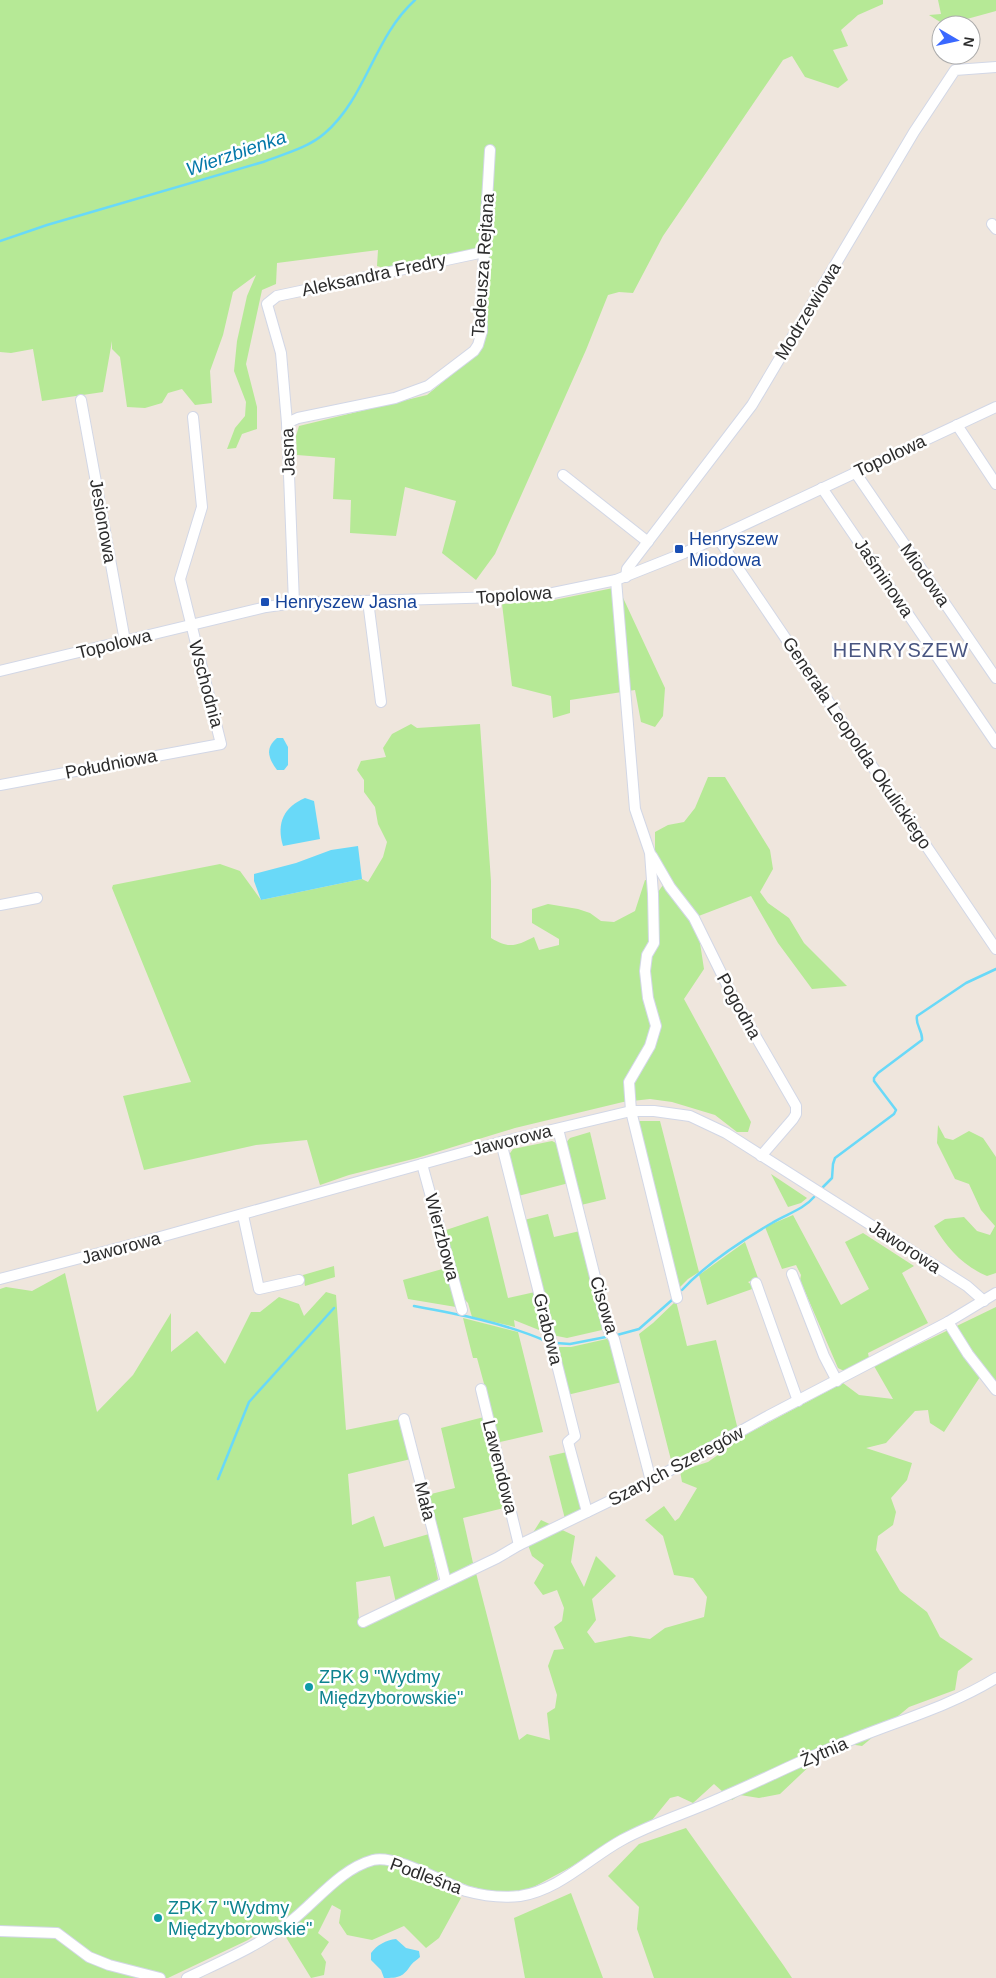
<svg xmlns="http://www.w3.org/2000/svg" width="996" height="1978" viewBox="0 0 996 1978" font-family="Helvetica,sans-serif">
<rect width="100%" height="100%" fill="#efe6dd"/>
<g fill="#b6e996">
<polygon points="0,0 883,0 883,4 858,15 841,30 848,46 833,50 848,80 838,88 805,77 792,56 783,60 663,236 633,293 619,292 608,295 586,350 495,554 476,580 442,553 456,501 405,487 396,536 350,533 351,500 333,499 335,458 297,455 296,436 299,426 427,395 479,352 486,256 393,271 377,266 378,250 277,263 276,284 262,290 246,364 257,407 257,429 242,434 236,448 227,449 235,428 245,416 246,402 234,371 237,341 247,296 256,275 233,292 223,335 210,371 212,403 195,405 182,389 168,393 162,403 145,408 127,407 120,357 112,349 112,341 103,392 42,401 33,349 11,353 0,352"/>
<polygon points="938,0 996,0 996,11 945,25 929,15 941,14"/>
<polygon points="618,587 665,688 663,716 655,727 641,722 635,690 570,700 570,713 553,718 551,696 512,686 502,604 554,600"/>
<path d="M411,724L417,728L480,724L491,881V938C509,949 516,946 534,937L539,950L559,945V939L532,923V909L548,904L578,909L590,913L601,921L614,922L635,911L645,880L649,881L655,896L666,881L655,851V832L668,825L684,822L695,808L708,777H725L770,850L773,869L760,892L768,903L789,918L804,943L847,986L812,989L778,943L751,896L696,917L704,969L684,999L751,1122L748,1132H737L715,1115L672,1102L650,1099L623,1102L515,1128L417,1158L349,1175L320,1185L307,1140L256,1145L144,1170L123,1096L191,1082L112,888L113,885L220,864L240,871L261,900L362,879L368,882L383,857L387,842L378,824L375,807L364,792V780L357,770L361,761L386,757L383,748L392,734Z"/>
<polygon points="638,1121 660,1121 699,1272 688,1279 679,1288"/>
<path d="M938,1125L945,1138L953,1140L969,1131L983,1138L996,1157V1273L987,1276C963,1266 947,1248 934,1226L945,1219L964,1217L977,1231L990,1235L995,1226L981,1210L969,1184L955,1179L937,1143Z"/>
<polygon points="590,1132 606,1199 581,1205 565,1144 570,1138"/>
<polygon points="552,1141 558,1144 569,1183 518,1196 508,1156 513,1149"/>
<polygon points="771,1174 807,1198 801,1203 788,1207"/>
<polygon points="548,1214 554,1237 580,1231 604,1327 602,1330 567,1338 552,1335 524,1220"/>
<polygon points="793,1215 841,1305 869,1289 845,1242 863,1233 914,1266 902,1273 928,1323 868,1353 869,1358 844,1371 838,1368 800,1280 801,1275 796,1265 782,1269 765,1227"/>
<polygon points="488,1216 508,1298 535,1292 544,1332 514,1320 515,1327 472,1317 468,1303 463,1298 446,1230"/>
<polygon points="745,1242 758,1278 748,1282 755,1288 707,1305 699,1275"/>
<polygon points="334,1266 335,1277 305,1286 303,1275"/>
<polygon points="446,1268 456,1307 408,1299 403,1280"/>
<polygon points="65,1273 97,1412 133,1375 171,1313 171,1352 197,1331 225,1364 251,1312 260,1312 279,1297 299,1304 304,1316 326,1292 336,1295 346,1430 400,1419 411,1459 348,1474 352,1525 374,1516 384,1547 429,1534 438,1579 436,1582 396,1603 390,1576 356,1582 359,1619 476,1573 519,1740 527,1734 550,1740 547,1713 555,1708 557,1695 548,1666 554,1650 564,1649 554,1627 562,1621 564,1608 557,1590 543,1595 534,1583 544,1565 532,1556 527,1542 541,1520 575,1536 571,1562 584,1587 596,1556 616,1576 592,1599 596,1620 587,1632 595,1643 630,1636 650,1639 665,1628 704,1617 707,1597 693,1578 674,1575 663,1536 645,1520 664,1506 675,1521 679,1518 697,1488 682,1482 680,1471 708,1462 747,1434 843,1383 859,1395 893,1399 874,1366 996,1307 996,1381 988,1375 980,1377 944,1432 930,1423 928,1410 915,1411 886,1443 866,1448 912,1463 907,1480 891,1498 896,1512 893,1525 878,1536 876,1550 900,1591 927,1612 940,1637 973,1659 958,1671 955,1690 909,1707 862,1746 835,1742 780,1794 759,1798 740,1795 732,1800 714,1784 693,1803 678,1796 670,1798 652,1820 613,1839 571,1867 528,1890 494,1892 469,1886 439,1874 438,1887 461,1898 439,1938 426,1948 404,1926 372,1940 347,1935 339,1923 341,1910 332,1905 318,1933 329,1942 321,1954 326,1962 324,1975 311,1978 276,1921 248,1940 168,1978 0,1978 0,1289 6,1287 32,1291"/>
<polygon points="676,1301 687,1346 716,1340 738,1430 672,1464 639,1334 653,1323"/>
<polygon points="463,1318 518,1332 543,1432 500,1442 477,1358 473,1358"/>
<polygon points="611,1338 622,1382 567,1395 556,1347 571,1347"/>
<polygon points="484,1417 504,1508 463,1518 473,1563 449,1576 427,1495 455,1488 441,1428"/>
<polygon points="567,1452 583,1509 565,1519 549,1456"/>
<polygon points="686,1828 784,1966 792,1978 654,1978 637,1929 639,1907 608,1876 639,1844"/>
<polygon points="571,1893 603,1978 525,1978 514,1918"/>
</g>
<g fill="#69d9f8">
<path d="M277,738H283L288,747V765L284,770H277C268,758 265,748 277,738Z"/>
<path d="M305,798L314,801L320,839L283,846C276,823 284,807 305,798Z"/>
<polygon points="358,846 362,879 261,900 254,881 254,874 296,863 331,850"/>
<path d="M396,1939L406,1948L419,1951L420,1957C417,1960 414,1961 411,1965C403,1977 399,1978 384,1978L381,1970L371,1960V1953C377,1945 386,1940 396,1939Z"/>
</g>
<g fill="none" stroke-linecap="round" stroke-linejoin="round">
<g stroke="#69d9f8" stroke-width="2.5">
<path d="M0,241L47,225L263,162C284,154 308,148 325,133C366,98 374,37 415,0"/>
<path d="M823,1187L832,1178L833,1164L835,1158L894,1114L896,1110L874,1081V1078L878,1073L922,1040C923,1031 915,1025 917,1016L966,983L996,969"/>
<path d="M682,1290C706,1264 741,1241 772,1223C786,1214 803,1210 814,1197"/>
<path d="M414,1306C458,1314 504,1323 546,1341"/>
<polyline points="617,1335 639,1329 672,1300"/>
<polyline points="556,1343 570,1344 606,1337"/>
<polyline points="218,1479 249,1402 334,1308"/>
</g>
<defs>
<g id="minor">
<polyline points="992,224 996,229"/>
<polyline points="81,400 125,641"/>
<polyline points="287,423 298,418 395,398 428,386 474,351 478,345 482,331 481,303 490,150"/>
<polyline points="957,425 996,484"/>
<polyline points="855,472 996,678"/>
<polyline points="563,475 648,542"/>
<polyline points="822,488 996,743"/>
<polyline points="717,537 996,949"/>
<polyline points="626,577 627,569 752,405 914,132 955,70 996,67"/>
<polyline points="616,580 635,809 650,853 653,894 654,943 647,955 645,971 648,998 656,1026 650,1046 629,1082 631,1111 677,1298"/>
<polyline points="368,601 381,702"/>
<polyline points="294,603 287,423 281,353 267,304 277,296 484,252"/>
<polyline points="0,671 266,607 294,603 500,597 553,593 616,580 684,553 996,407"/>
<polyline points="0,785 221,744 180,579 202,507 193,417"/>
<polyline points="652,856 670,887 694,918 733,997 796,1106 796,1114 793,1119 761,1156"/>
<polyline points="0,905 37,898"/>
<polyline points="558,1129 608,1329 614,1339 651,1481"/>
<polyline points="501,1142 575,1436 568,1442 587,1512"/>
<polyline points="422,1164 462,1310"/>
<polyline points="243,1215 259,1289 299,1280"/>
<polyline points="792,1274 824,1356 837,1381"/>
<polyline points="0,1279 153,1239 501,1142 631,1111 654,1111 690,1116 726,1133 967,1286 984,1301"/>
<polyline points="756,1283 798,1401"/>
<polyline points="948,1322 968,1354 996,1390"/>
<polyline points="481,1389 519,1545"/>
<polyline points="404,1419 446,1582"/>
<polyline points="363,1622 497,1558 519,1545 647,1483 768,1416 948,1322 996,1293"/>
<polyline points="0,1931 57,1933 89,1957 109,1965 160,1978"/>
<path d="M187,1978C222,1961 258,1946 290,1922C316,1902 340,1869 373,1860C395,1854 444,1883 466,1891C484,1896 502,1898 520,1896C559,1890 589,1858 622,1840C653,1823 687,1813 718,1799C761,1781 803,1759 846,1742C897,1721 949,1707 996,1678"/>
</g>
</defs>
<use href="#minor" stroke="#d2d7e6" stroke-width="12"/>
<use href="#minor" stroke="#fff" stroke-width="10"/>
</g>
<g fill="#1a4fb4" stroke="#fff" stroke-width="2">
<rect x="674" y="544" width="10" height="10" rx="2.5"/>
<rect x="260" y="597" width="10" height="10" rx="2.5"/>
</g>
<g fill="#0f9aa8" stroke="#fff" stroke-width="2">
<circle cx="309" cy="1687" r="5"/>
<circle cx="158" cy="1918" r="5"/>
</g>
<g text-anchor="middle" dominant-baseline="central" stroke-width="5" stroke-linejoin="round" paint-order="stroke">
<g font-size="18" fill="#2c2c2c" stroke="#fff">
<text transform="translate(483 265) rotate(-86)">Tadeusza Rejtana</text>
<text transform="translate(374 275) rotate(-12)">Aleksandra Fredry</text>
<text transform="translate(808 311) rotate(-59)">Modrzewiowa</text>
<text transform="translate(288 452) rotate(-92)">Jasna</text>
<text transform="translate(890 456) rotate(-25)">Topolowa</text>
<text transform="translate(103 521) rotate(80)">Jesionowa</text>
<text transform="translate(925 575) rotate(55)">Miodowa</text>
<text transform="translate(884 578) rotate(56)">Jaśminowa</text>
<text transform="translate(514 595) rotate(-4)">Topolowa</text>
<text transform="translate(114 644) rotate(-14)">Topolowa</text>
<text transform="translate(206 684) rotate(75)">Wschodnia</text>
<text transform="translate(857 743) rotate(56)">Generała Leopolda Okulickiego</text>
<text transform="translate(111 764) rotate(-11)">Południowa</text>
<text transform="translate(739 1006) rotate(61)">Pogodna</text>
<text transform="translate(512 1140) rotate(-14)">Jaworowa</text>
<text transform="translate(442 1237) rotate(75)">Wierzbowa</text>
<text transform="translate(905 1247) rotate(33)">Jaworowa</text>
<text transform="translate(121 1248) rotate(-15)">Jaworowa</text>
<text transform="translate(604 1305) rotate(73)">Cisowa</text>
<text transform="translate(548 1329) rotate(76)">Grabowa</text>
<text transform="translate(676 1466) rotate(-28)">Szarych Szeregów</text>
<text transform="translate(500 1467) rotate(76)">Lawendowa</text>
<text transform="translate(425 1501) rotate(76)">Mała</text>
<text transform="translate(824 1752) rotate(-23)">Żytnia</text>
<text transform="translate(426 1876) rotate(20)">Podleśna</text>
</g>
<g font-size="18" fill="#164399" stroke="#fff" text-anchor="start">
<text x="689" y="539">Henryszew<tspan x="689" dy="21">Miodowa</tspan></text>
<text x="275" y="602">Henryszew Jasna</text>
</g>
<g font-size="18" fill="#0d838f" stroke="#fff" text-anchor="start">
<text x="319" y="1677">ZPK 9 "Wydmy<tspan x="319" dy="21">Międzyborowskie"</tspan></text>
<text x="168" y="1908">ZPK 7 "Wydmy<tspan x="168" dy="21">Międzyborowskie"</tspan></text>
</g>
<g font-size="19" font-style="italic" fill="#0378a9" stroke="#fff">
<text transform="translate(236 153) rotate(-19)">Wierzbienka</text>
</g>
<g font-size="20" letter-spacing="1" fill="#485581" stroke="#fff">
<text x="901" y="650">HENRYSZEW</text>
</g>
</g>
<g transform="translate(956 40) rotate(99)"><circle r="24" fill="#ffffff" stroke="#ababab"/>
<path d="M0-4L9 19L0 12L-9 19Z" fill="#3a68ff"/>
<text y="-8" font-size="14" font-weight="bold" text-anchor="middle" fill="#2c2c2c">N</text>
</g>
</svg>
